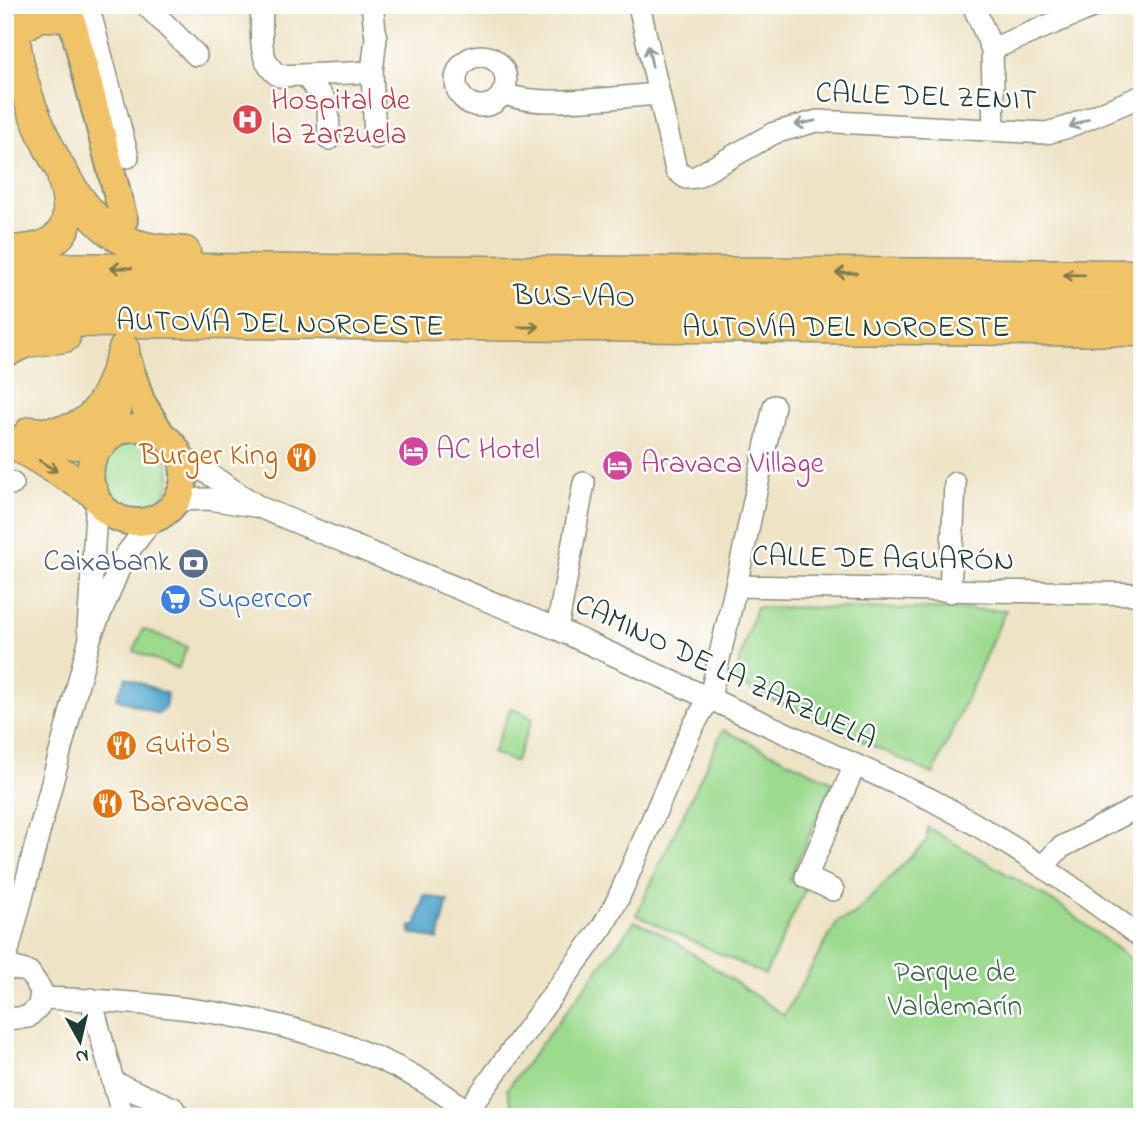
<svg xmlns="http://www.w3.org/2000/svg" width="1147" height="1122" viewBox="0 0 1147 1122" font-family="'Indie Flower',sans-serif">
<rect width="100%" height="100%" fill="#fff"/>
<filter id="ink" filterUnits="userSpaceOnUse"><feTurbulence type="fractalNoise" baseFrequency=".0143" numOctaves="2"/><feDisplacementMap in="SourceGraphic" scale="14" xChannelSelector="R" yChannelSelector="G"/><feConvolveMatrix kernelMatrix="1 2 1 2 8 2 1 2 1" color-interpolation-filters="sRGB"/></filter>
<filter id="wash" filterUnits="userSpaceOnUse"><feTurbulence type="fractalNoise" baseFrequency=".00686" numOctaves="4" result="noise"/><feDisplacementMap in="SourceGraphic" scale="28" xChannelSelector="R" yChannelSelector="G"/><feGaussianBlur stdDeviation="1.57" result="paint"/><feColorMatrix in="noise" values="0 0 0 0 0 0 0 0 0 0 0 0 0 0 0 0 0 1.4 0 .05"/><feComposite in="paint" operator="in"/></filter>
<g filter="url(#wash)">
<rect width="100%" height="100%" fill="#eee3c5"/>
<g fill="#9cda8e" stroke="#5e8c61" stroke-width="2">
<circle cx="135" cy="476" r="35"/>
<polygon points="756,607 1006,610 933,774 733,681"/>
<polygon points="143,629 187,647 178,669 134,651"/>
<polygon points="511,708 533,718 515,762 492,753"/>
<polygon points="723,730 833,782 789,880 806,888 765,975 636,915"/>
<polygon points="927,827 1061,906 1142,968 1142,1117 514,1117 507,1089 635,921 665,935 784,1015 838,921 854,915 927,840"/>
</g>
<g fill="#4fa4cc" stroke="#377080" stroke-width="2">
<polygon points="126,677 167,694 165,709 158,714 116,698"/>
<polygon points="424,895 448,901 438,940 410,933 411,926 416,927"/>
</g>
</g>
<g filter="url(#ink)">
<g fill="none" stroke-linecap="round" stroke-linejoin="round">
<defs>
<g id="minor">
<polyline points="88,5 128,157"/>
<polyline points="146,5 196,55"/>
<path d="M262,5C262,31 256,60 279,76L372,72L376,38L372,5"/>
<polyline points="639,5 676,170 686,178 696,177 774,133 817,121 1046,133 1065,128 1142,96"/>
<polyline points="973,5 992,49 994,130"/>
<polyline points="992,49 1097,5"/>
<circle cx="481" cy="81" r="25"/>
<polyline points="372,72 375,138"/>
<polyline points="305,75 328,105 329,139"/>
<path d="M503,92C530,110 623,96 659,94"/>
<path d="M180,455L259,507L557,629L930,799C1006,839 1074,887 1142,938"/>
<polyline points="5,480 13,484"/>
<polyline points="177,500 209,499 254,506"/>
<polyline points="736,586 774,406"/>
<polyline points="950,592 955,483"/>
<polyline points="88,629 97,501"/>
<polyline points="557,629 584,483"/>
<polyline points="1043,866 1060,848 1142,805"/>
<polyline points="833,890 806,877 855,765"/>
<polyline points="5,962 90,638 124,557 153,519"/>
<polyline points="5,970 15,968 29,972 41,990 39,1006 28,1017 5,1019"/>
<path d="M41,998C184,1002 360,1021 474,1117"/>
<polyline points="91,999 120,1107 126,1117"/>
<polyline points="113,1082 173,1108 179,1117"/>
<polyline points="463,1117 603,926 618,899 691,730 710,697 736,586 1142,594"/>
</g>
<g id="major">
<polyline points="68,5 124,220"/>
<polyline points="124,349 141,401 162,435"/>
<circle cx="137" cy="475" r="47"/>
<polyline points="114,434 122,368"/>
</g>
<g id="highway">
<path d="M13,5C13,27 15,48 20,69C31,119 73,210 118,237C139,249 162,250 185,252"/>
<polyline points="25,25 38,16 62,16"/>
<path d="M5,251C57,251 79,232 63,180"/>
<polyline points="5,268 1142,275"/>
<polyline points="5,295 363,295 1142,305"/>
<polyline points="5,321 1142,331"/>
<polyline points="5,352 26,342 65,337"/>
<path d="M30,432C95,438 107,402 124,349"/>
<polyline points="5,438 93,492"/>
<polyline points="49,440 73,444 102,443"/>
</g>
</defs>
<use href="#minor" stroke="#86907c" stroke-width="24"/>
<use href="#major" stroke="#86907c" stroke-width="30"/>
<use href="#highway" stroke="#86907c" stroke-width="33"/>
<use href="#minor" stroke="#fff" stroke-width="21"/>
<use href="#major" stroke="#f1c369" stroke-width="26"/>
<use href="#highway" stroke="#f1c369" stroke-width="30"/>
</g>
<defs><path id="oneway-shaft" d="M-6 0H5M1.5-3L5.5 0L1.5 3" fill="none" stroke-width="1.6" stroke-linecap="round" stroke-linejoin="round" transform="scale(1.75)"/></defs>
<g stroke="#8f9e9a">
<use href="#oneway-shaft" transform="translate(650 56) rotate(-102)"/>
<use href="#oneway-shaft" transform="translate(805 123) rotate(169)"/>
<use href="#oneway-shaft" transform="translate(1079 123) rotate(157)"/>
</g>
<g stroke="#7d794c">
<use href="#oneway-shaft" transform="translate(121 268) rotate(-180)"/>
<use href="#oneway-shaft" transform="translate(846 273) rotate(-180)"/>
<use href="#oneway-shaft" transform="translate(1074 275) rotate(-180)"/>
<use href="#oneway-shaft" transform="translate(529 327)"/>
<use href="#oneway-shaft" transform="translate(48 466) rotate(32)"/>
</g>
</g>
<defs>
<symbol id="hospital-disc" viewBox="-11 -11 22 22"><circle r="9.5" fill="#e0444e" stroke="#fff"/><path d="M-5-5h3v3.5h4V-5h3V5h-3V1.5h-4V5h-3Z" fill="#fff"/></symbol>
<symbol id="hotel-disc" viewBox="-11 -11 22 22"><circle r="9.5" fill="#d1479c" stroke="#fff"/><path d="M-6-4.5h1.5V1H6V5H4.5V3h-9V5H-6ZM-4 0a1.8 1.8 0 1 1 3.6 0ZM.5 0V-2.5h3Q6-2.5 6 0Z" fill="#fff"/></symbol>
<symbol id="restaurant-disc" viewBox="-11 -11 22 22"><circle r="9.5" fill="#e8710a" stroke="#fff"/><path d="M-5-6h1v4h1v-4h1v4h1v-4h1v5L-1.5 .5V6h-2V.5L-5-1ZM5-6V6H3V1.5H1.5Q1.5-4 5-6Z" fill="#fff"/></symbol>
<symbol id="bank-disc" viewBox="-11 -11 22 22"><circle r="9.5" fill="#5c6f8a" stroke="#fff"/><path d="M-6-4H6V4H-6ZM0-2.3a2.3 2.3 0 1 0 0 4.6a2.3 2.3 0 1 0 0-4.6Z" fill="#fff"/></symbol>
<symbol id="supermarket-disc" viewBox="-11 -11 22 22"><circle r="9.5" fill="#3f7fe0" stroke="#fff"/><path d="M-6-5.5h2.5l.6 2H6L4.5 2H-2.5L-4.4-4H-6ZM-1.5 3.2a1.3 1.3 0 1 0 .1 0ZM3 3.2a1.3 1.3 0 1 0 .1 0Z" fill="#fff"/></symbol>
</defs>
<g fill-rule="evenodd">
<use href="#hospital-disc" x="230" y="102" width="35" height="35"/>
<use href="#hotel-disc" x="396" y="434" width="35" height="35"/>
<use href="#restaurant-disc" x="284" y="440" width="35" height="35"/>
<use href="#hotel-disc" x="600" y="448" width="35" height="35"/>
<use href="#bank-disc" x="176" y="546" width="35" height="35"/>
<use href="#supermarket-disc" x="158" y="582" width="35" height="35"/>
<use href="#restaurant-disc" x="104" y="728" width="35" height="35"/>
<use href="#restaurant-disc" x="90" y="786" width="35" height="35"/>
</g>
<g text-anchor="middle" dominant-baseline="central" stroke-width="5" stroke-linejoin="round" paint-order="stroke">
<g font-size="30" fill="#1f3d34" stroke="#fff">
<text transform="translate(926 98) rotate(2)">CALLE DEL ZENIT</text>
<text transform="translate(574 298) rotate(1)">BUS-VAO</text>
<text transform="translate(280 325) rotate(1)">AUTOVÍA DEL NOROESTE</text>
<text x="846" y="329">AUTOVÍA DEL NOROESTE</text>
<text transform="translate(883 560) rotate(1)">CALLE DE AGUARÓN</text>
<text transform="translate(725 673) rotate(25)">CAMINO DE LA ZARZUELA</text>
</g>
<g font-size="30" fill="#be3a42" stroke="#fff" text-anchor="start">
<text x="271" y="102">Hospital de<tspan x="271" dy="34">la Zarzuela</tspan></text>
</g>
<g font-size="30" fill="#b23c85" stroke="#fff" text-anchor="start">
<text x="436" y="451">AC Hotel</text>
<text x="641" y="465">Aravaca Village</text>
</g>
<g font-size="30" fill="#c56008" stroke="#fff" text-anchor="start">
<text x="278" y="457" text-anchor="end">Burger King</text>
<text x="145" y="745">Guito's</text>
<text x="130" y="804">Baravaca</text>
</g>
<g font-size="30" fill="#4e5e75" stroke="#fff" text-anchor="end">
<text x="171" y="563">Caixabank</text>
</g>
<g font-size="30" fill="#366cbe" stroke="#fff" text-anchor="start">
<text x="198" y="600">Supercor</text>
</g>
<g font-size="30" fill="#3e644a" stroke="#fff">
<text x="955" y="974">Parque de<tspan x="955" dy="34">Valdemarín</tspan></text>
</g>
</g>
<rect width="1147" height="1122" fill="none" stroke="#fff" stroke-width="28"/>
<g transform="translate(80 1041) rotate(172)" stroke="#ffffff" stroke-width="5" paint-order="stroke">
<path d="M0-5L12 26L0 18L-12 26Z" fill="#1f3d34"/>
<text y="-10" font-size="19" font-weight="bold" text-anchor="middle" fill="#1f3d34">N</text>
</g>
</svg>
